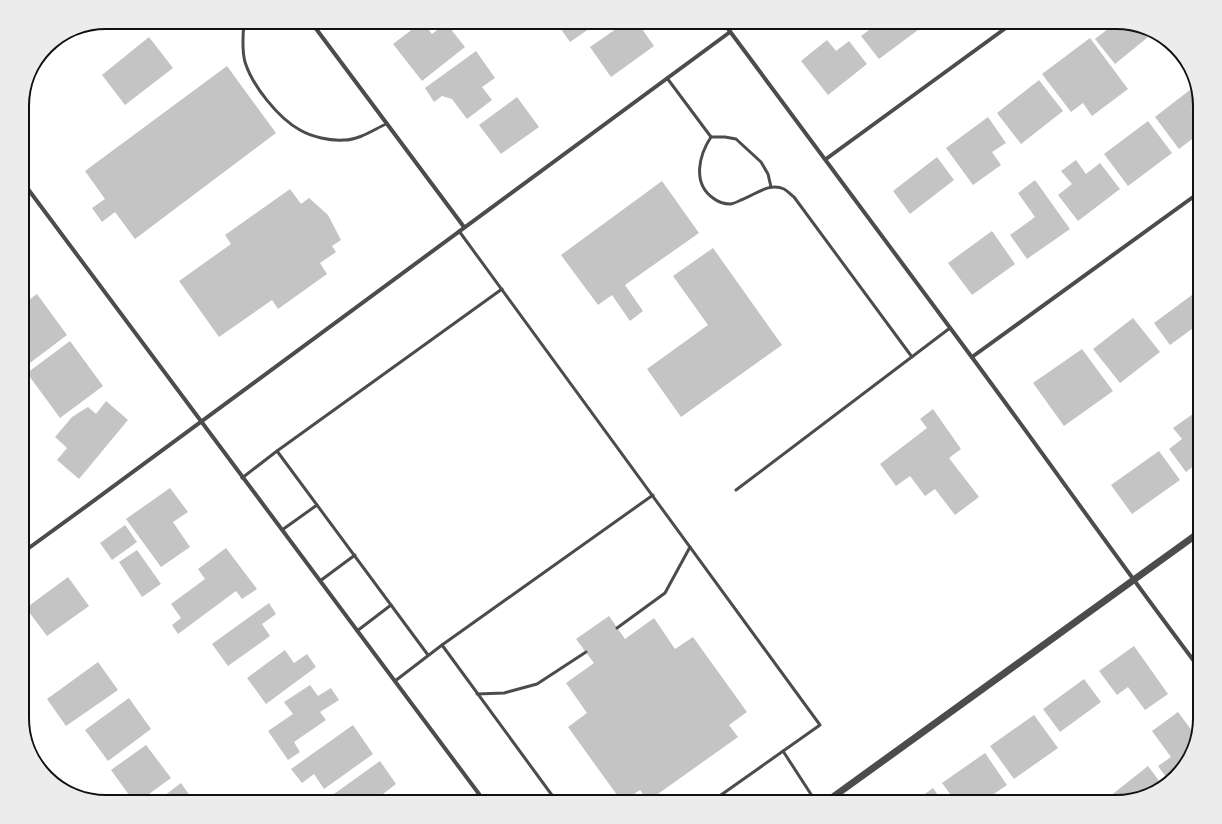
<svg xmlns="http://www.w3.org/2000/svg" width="1222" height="824" viewBox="0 0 1222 824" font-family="Overpass,sans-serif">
<rect width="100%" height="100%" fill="#fff"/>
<g fill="#c4c4c4">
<polygon points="422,22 432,34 446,23 465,47 422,81 393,44"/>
<polygon points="556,22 599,22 570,42"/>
<polygon points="626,22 637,22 654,46 611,77 590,47"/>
<polygon points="880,22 918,22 922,27 879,59 861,36"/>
<polygon points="1117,22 1153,33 1115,64 1095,39"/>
<polygon points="149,37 173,68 125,105 102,75"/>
<polygon points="1090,38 1128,89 1092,116 1083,103 1071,112 1042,74"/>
<polygon points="827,40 836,51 849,41 867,64 828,95 801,61"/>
<polygon points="476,51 495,78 482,87 492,100 467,119 452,99 442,96 434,102 425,88"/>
<polygon points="227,66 276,133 135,239 115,212 102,222 92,208 105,199 85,171"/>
<polygon points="1039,80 1063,111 1021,144 997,113"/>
<polygon points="1195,86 1200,105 1200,133 1179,149 1155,117"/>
<polygon points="517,97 539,127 501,154 479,125"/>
<polygon points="988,117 1006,143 992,152 1001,165 973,185 946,148"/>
<polygon points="1148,121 1172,153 1128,186 1104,154"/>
<polygon points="937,157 954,180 910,214 893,191"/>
<polygon points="1076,160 1086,174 1100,163 1120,189 1078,221 1058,195 1072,184 1061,171"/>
<polygon points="1035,180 1070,229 1027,259 1010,235 1035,217 1018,193"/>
<polygon points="662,181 699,233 625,285 643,311 630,321 612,295 598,305 561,255"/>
<polygon points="290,189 301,204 309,198 328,215 341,240 332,246 336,252 320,263 327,274 278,309 272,300 219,337 179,281 231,244 225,235"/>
<polygon points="992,231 1015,264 972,295 948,263"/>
<polygon points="713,248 782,345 681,417 647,369 708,325 673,276"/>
<polygon points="1196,292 1200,297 1200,323 1170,345 1154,323"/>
<polygon points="37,294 67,335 22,369 22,335 24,334 22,332 22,305"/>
<polygon points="1133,318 1160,352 1120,383 1093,349"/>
<polygon points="70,341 103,386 60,418 27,373"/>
<polygon points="1082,349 1113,391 1064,426 1033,383"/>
<polygon points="106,401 128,420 79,479 57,460 67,448 55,437 72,417 88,407 96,414"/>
<polygon points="933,409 961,449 949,458 979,497 955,515 935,489 925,496 910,476 896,486 880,464 927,428 920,419"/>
<polygon points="1200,409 1200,461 1186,472 1169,449 1182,439 1173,428"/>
<polygon points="1159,451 1180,480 1132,514 1111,485"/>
<polygon points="170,488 188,512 173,522 190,547 161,567 126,519"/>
<polygon points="125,525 137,542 112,560 100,543"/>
<polygon points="226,548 257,589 242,599 236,591 178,634 172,625 181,618 171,604 205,579 198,569"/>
<polygon points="137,550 161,584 142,597 119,562"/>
<polygon points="68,577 89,606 47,636 26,608"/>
<polygon points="269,603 276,614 262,624 270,636 228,666 212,644"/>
<polygon points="609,616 625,639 654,618 675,649 693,637 747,712 729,725 738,737 648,801 640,790 622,802 568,727 587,713 566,683 594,663 576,639"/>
<polygon points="1134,646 1168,694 1145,710 1128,687 1117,695 1099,671"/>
<polygon points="285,650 294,663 307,654 316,667 266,704 247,678"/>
<polygon points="98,662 118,690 66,726 47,699"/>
<polygon points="1084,679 1101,702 1060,732 1043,709"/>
<polygon points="310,685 318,696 331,688 339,700 320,712 326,720 294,742 300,752 288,760 268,731 293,714 284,702"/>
<polygon points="129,698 151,729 108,761 85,730"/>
<polygon points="1178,712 1195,735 1186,765 1169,781 1158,766 1171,757 1152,731"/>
<polygon points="1034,715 1058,748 1014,779 990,746"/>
<polygon points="353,725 373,754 324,789 314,774 302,783 291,769"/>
<polygon points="146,745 171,778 138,802 134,802 111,770"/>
<polygon points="985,753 1007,785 982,802 956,802 942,783"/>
<polygon points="380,761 396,784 383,794 390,802 329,802 327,799"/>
<polygon points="1148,766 1163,786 1158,791 1117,802 1112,802 1109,797"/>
<polygon points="181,783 194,802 156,802"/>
<polygon points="933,788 943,802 914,802"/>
</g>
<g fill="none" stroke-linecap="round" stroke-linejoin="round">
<g stroke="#4c4c4c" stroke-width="3">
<path d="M244,22C243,33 242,51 245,62C252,85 278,118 300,130C312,137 330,141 344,140C359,140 373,130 386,124"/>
<path d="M667,78L711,137C699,155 692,183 713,198C718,202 723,204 730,204C733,204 737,202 741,200C755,195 769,182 784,189C788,191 791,195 794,197L912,357"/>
<polyline points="711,137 725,137 736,139 761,162 768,174 771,187"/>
<polyline points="459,231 820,725 711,802"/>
<polyline points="242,478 277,451"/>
<polyline points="736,490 950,328"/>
<polyline points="282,530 317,505"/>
<polyline points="320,581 355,555"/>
<polyline points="617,628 665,593 690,547"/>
<polyline points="357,631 391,605"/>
<polyline points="442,645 653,495"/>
<polyline points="428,655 277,451 502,289"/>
<polyline points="395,681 442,645 557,802"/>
<polyline points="477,694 504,693 537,684 586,652"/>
<polyline points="783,751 816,802"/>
</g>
<g stroke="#4c4c4c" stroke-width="4">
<polyline points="311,22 464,227"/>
<path d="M723,22C806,133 889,244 971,356C1048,460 1122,566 1200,669"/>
<polyline points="826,159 1014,22"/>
<polyline points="22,181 485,802"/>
<polyline points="972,357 1200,192"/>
<path d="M22,553C259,381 493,205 730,32"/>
<polyline points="32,757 40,767"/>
</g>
<polyline stroke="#4c4c4c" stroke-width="7" points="826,802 1200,532"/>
</g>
<path d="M0 0H1222V824H0ZM106 29H1116A77 77 0 0 1 1193 106V718A77 77 0 0 1 1116 795H106A77 77 0 0 1 29 718V106A77 77 0 0 1 106 29Z" fill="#ececec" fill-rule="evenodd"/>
<path fill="none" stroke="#111" stroke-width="2" d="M106 29H1116A77 77 0 0 1 1193 106V718A77 77 0 0 1 1116 795H106A77 77 0 0 1 29 718V106A77 77 0 0 1 106 29Z"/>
</svg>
